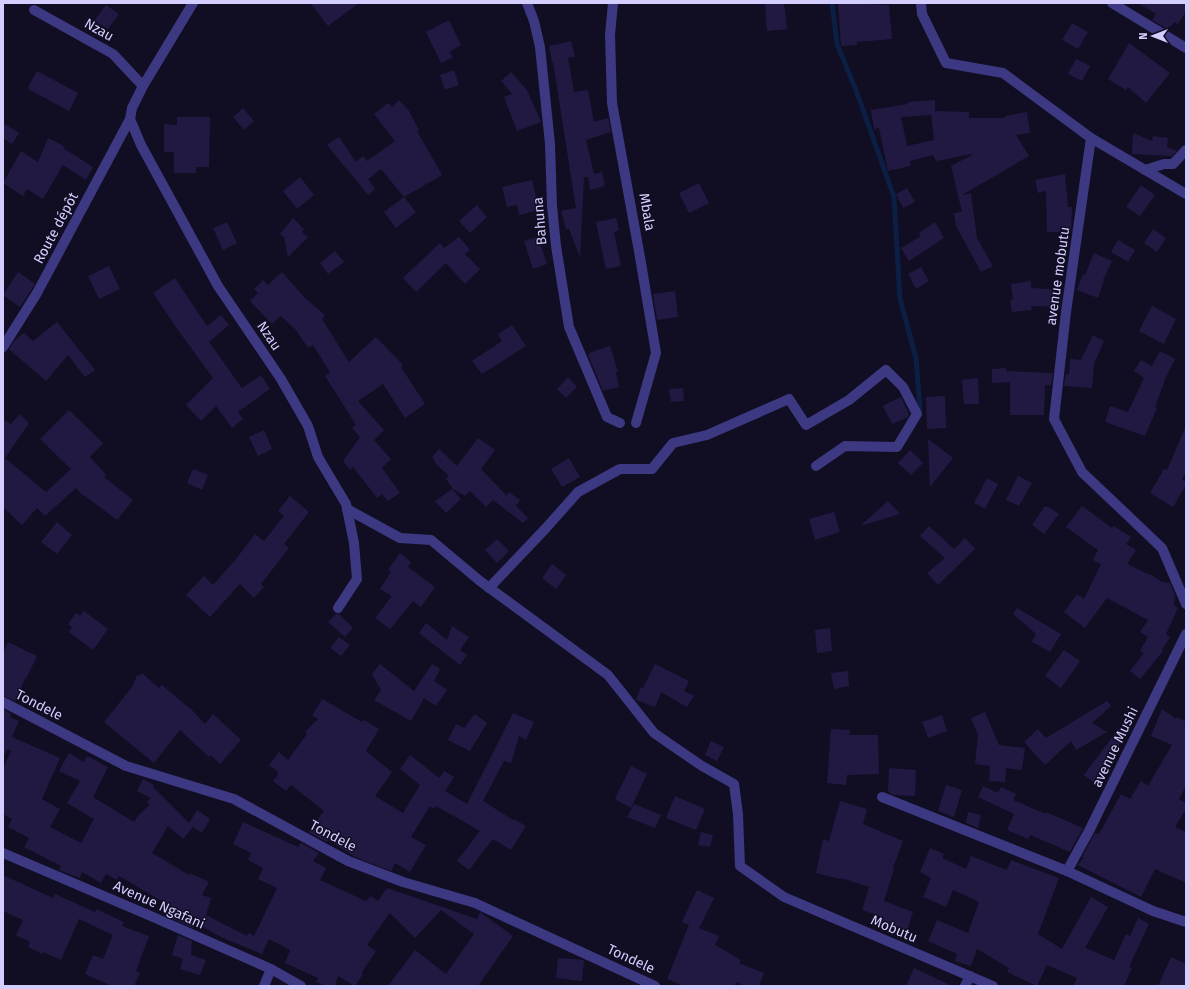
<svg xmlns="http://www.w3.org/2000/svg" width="1189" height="989" viewBox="0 0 1189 989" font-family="'Fira Sans',sans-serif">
<rect width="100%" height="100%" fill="#110d22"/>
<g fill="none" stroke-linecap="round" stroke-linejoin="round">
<polyline stroke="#0b1e43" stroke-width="5" points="832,3 837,44 856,90 894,197 900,299 916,358 920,409"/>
</g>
<g fill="#221943" fill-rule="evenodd">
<polygon points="310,3 359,3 328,26"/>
<polygon points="765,3 784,3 787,29 767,31"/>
<polygon points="838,3 889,5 892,39 857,42 857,45 841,46"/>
<polygon points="1138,3 1186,3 1186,11 1178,24 1174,22 1169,30 1152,20 1156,14"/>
<polygon points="106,5 119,14 108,29 94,21"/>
<polygon points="449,20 461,45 449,52 453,57 441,63 426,32"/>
<polygon points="1072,23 1088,32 1078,49 1062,40"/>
<polygon points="571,41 575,57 568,58 574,92 588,90 594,122 608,118 611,132 586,140 594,174 602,172 605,186 590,190 588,177 584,177 580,257 569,229 566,229 561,211 576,208 553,62 552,62 549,46"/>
<polygon points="1129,43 1170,73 1146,103 1128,87 1126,90 1108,79"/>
<polygon points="1076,59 1090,66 1082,81 1068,74"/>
<polygon points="454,70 459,85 445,90 440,75"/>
<polygon points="37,71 78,93 69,111 28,89 29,88 28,87"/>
<polygon points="511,72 527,90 541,122 517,131 504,97 512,94 501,81"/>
<polygon points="399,100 409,111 419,130 417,131 442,175 404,197 416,212 396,228 384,212 404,197 381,169 368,179 375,189 368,195 327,145 339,137 356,162 363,156 367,161 395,141 374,114 388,103 392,107"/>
<path d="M935,100V111L969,112V118H1005V116L1027,112L1030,133L1016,135L1029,156L962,195L971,193L977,238L993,266L981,272L956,226L954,213L962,212L951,166L972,155V154L936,161L933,155L910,161L911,166L888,171L879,128L874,129L871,110L908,104V102ZM931,115L934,140L907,146L901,117Z"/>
<polygon points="243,108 254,121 244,130 233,117"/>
<polygon points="177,117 210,117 209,167 196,167 196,173 174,173 174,152 164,152 164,124 177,125"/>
<polygon points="3,123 19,133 12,144 3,138"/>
<polygon points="1133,133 1152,141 1153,136 1168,138 1167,147 1177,151 1172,156 1132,154"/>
<polygon points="48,138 64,146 63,148 93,167 86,180 63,165 43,199 27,189 23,196 3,183 21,151 38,162"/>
<polygon points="1065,174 1068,207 1072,207 1071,232 1047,232 1046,191 1038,193 1035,180"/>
<polygon points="300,177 314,195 297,209 283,191"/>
<polygon points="532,180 539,210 519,215 517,205 507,207 502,187"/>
<polygon points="699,183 709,203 689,213 679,193"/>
<polygon points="1141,185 1155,195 1140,216 1126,207"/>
<polygon points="907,188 915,202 903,208 896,194"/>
<polygon points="477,205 487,217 470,233 459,221"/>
<polygon points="293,218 304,229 302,232 308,237 288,257 284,237 280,234"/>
<polygon points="616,218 619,230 614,232 621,266 606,269 596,222"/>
<polygon points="227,222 237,243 223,250 213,228"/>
<polygon points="935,222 944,238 909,261 901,248 921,236 919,233"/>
<polygon points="1153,229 1166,238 1157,252 1144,243"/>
<polygon points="459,237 470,250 465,254 480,269 465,284 446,263 416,292 403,278 440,243 444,248"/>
<polygon points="538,237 547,264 533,269 524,241"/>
<polygon points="1118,240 1135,250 1128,262 1111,252"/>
<polygon points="335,251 344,262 328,274 320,263"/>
<polygon points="1094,253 1112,261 1103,280 1104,280 1098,298 1077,290 1083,274 1085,275"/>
<polygon points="109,266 120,289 99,299 88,276"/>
<polygon points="921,267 929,281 916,289 908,274"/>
<polygon points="18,272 35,284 20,307 3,295"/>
<polygon points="282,272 305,298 325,315 322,319 349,362 376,337 403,365 401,367 425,404 405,418 383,384 358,401 384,430 374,440 391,459 382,468 400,493 388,501 382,494 377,498 353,467 350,470 343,461 360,437 352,428 356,425 325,376 330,372 313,345 308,348 296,330 281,316 272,324 250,301 258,293 254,289 263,280 268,285"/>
<polygon points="175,278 207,326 221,315 229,325 209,342 242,388 261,375 270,389 238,412 243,419 232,428 216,406 201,421 186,405 213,378 178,330 153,293"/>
<polygon points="1031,281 1031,288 1062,290 1060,307 1031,306 1032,310 1012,312 1010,300 1013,299 1011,284"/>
<polygon points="675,291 678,317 657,320 653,294"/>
<polygon points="1152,306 1176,319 1164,344 1139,331"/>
<polygon points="57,322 95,370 85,377 68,355 46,381 9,349 15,340 24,333 33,341"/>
<polygon points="512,325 526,346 482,374 472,361 502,341 498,334"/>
<polygon points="1093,335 1104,341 1094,364 1092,388 1064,386 1066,374 1069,374 1070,359 1081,360"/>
<polygon points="610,346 618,372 616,372 619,387 603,391 588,355 591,352"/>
<polygon points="1160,351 1175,359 1166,377 1155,407 1157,408 1145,436 1105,422 1110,406 1128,412 1144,378 1134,371 1141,360 1152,366"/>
<polygon points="1006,368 1006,371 1053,373 1051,385 1045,385 1044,415 1010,415 1010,382 992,383 992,369"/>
<polygon points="568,377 577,387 566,398 557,389"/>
<polygon points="978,378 979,404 964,404 962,380"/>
<polygon points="683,388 684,401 671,402 669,389"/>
<polygon points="945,396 946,428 927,429 926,397"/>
<polygon points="901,397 909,414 908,417 892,424 883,406"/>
<polygon points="69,410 103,443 90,457 106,475 104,477 133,500 117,520 84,495 83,496 76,488 45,516 37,508 22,525 3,507 3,419 11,424 20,414 29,423 5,458 46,492 71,469 40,439"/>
<polygon points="1186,426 1186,471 1182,480 1186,482 1186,485 1173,507 1150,493 1164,469 1167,470"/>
<polygon points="264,430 272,449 258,456 249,437"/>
<polygon points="478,438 495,450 481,469 507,496 509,492 520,500 516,506 528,518 523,523 493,500 486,507 470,491 465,496 453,489 446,479 449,476 436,464 432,457 439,449 457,466"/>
<polygon points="928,439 953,458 930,487 929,465"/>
<polygon points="910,450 923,463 911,475 898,463"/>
<polygon points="569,458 580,477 562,487 551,469"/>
<polygon points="193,469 208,475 202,490 187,483"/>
<polygon points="1018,476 1032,483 1019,506 1006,500"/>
<polygon points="987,478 998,484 985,509 974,503"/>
<polygon points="452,489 461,499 446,513 435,501"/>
<polygon points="290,496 309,512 284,544 289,548 261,584 264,587 254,598 240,584 210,617 186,595 204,576 213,585 236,559 255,534 264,541 284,516 278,511"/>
<polygon points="888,501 900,514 860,526"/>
<polygon points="1082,506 1112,528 1114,526 1131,537 1126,544 1136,550 1127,564 1150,575 1150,574 1162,582 1170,583 1175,595 1174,605 1178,608 1166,634 1170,637 1162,650 1163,651 1140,679 1130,671 1144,653 1140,651 1148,637 1140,632 1148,620 1107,598 1085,628 1064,612 1077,594 1084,599 1101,564 1093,560 1098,550 1066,527"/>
<polygon points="1044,507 1049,507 1059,514 1044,534 1032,525"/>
<polygon points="834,512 840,532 815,540 809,519"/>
<polygon points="57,522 72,535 57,554 41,542"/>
<polygon points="929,526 954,549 965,538 975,549 938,585 927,573 945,558 920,536"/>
<polygon points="497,539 509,551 497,563 485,550"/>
<polygon points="400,553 411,562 408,567 435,587 421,607 413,601 390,629 375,618 392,596 380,589 391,572 388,570"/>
<polygon points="552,564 566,575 556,589 542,578"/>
<polygon points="1017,608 1061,634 1050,652 1032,642 1036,634 1013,614"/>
<polygon points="84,611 108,629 93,650 69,632 72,627 68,624 76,613 80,616"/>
<polygon points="336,614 339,614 353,628 345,637 328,622"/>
<polygon points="426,623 447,640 452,626 469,637 460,650 467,655 460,665 419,633"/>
<polygon points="830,628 832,651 817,653 815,630"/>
<polygon points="339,637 350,645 341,656 330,648"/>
<polygon points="8,642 37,656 26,679 25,678 16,701 3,696 3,653"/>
<polygon points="1064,650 1080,661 1061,688 1045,676"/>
<polygon points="380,664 414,691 432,664 440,669 434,681 447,690 436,706 424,698 411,721 374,700 381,690 372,674"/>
<polygon points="655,664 689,681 684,691 694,696 687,707 661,692 655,707 636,700 641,687 643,688"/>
<polygon points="848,671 849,686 834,689 831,673"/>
<polygon points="142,673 159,688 162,685 189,708 189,707 205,724 213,714 241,740 220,764 211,755 209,757 180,730 154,763 104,722 133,686 137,675 139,676"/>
<polygon points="322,699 362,722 364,720 379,729 366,751 392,772 375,796 403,813 420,785 400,769 410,755 439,778 444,771 454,777 445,791 467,804 513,713 534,722 526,740 519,736 511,763 504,761 483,801 513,820 514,819 526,826 511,850 493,839 469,870 457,861 480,831 436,806 434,809 430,806 411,837 426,845 410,872 395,863 391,871 355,857 328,840 327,842 308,832 324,811 291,785 286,791 273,781 278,775 277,774 278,772 269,765 279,752 288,760 307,734 305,732 318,719 312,716"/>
<polygon points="1107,701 1111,706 1092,723 1107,732 1076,750 1071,741 1045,765 1024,742 1038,729 1046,738"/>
<polygon points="3,709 11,714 10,717 19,721 12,737 60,758 42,799 60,809 50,827 81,843 94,819 67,803 80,781 59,771 69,753 84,762 87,756 108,767 93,797 134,822 138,816 149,805 147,802 151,798 137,791 143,779 154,785 153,787 189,823 197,810 210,819 202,833 193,827 183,839 168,826 152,853 189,875 190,873 209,882 202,895 211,898 206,915 247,936 248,933 254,936 277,888 258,879 263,868 248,860 251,853 233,844 243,822 298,847 301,843 319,853 313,861 326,868 320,880 366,901 371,896 378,901 387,888 477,919 480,912 513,936 478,986 388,986 415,950 446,974 474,934 441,910 415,938 390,913 367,945 376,951 362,972 363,974 355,986 338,976 335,986 327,986 316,982 318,978 285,963 290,950 269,939 262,954 223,938 193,922 193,928 173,919 177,908 167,904 119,876 117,880 106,874 101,883 82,872 80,878 59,870 61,866 24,847 29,838 8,827 12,819 3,814 3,769 11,751 7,749 3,758"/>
<polygon points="1162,709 1176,719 1176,717 1185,721 1186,720 1186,786 1179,799 1186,803 1186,809 1175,827 1186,832 1186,883 1155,869 1141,897 1078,865 1084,857 1082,857 1095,833 1099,834 1121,794 1130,799 1141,781 1148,786 1172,745 1151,736"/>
<polygon points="985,712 999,745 1025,748 1022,770 1006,768 1005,782 989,781 990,766 975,764 978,735 971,718"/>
<polygon points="475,714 487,723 470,751 448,740 456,724 464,728"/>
<polygon points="942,715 947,731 928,738 922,722"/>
<polygon points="1119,728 1126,733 1106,767 1107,768 1096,784 1084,775"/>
<polygon points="831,729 850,730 849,735 878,735 879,774 847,775 846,785 827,783"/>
<polygon points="711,741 724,747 717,761 705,755"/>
<polygon points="631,766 647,774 631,808 615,799"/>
<polygon points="889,768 916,770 915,796 893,795 888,792"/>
<polygon points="946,785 962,790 954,817 938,811"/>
<polygon points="983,786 998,793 1001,787 1016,794 1013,800 1046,814 1046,812 1083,828 1070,852 1030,835 1028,839 1007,830 1014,814 978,797"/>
<polygon points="675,796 705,809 696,830 666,818"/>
<polygon points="840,801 867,809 863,824 903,841 893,868 894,869 884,901 913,912 906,933 878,923 880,916 862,910 869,887 841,878 840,879 816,873 823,839 829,841"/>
<polygon points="634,804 661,815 655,828 627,817"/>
<polygon points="968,812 981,815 978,828 966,823"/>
<polygon points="701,832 713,835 710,847 698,845"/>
<polygon points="930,848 944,854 942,858 966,869 971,856 1007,870 1011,860 1059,878 1038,934 1062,949 1091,897 1108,907 1085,948 1114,960 1126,934 1130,936 1138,918 1149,924 1129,967 1132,968 1124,986 1073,986 1077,978 1047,965 1037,986 1007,972 1009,968 977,949 971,966 955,961 957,954 928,941 937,920 968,933 979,902 953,890 946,907 923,897 931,878 920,872"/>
<polygon points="3,875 53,898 55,894 95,912 96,909 124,922 122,926 149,936 136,971 140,973 134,986 112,986 85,974 93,955 103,959 113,935 79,919 61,960 43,952 42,954 28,947 30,942 16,935 23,920 3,911"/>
<polygon points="697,890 714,898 699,928 719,936 715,945 741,960 739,963 764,973 759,986 746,986 736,982 734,986 684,986 667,979 689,925 682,922"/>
<polygon points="178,935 192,941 191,955 206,960 200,975 180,969 183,959 172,955"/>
<polygon points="1171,957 1186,964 1186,986 1158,986"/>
<polygon points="558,958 584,960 582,981 556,978"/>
<polygon points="914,968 952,986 906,986"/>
</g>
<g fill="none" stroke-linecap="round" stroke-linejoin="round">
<g stroke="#3c3881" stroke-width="10">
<polyline points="193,3 143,86 132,108 130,119 141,145 218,286 281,379 308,426 318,457 346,504 354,543 357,579 338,608"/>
<polyline points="527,3 534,21 540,47 550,144 552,206 556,246 569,327 607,417 620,423"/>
<polyline points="613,3 610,35 612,103 640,257 656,353 636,423"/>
<polyline points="921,3 922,14 946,63 1003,73 1091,138 1066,312 1054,419 1082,472 1162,548 1186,604"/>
<polyline points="1112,3 1186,48"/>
<polyline points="34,10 113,54 143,86"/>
<polyline points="1091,138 1186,194"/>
<polyline points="1145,170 1164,164 1173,164 1186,150"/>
<polyline points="3,347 37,293 130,119"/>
<polyline points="347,509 400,538 431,540 480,581 608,675 654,733 702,766 734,784 738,814 740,866 784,897 993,986"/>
<polyline points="489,588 546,528 578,492 620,469 652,469 673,443 707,435 789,399 806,425 849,400 886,370 903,387 917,414 897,447 845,446 816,466"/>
<polyline points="3,702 126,766 234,799 348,861 403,882 475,903 655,986"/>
<polyline points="882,797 1067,871 1153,911 1186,922"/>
<polyline points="3,853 153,917 271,969 301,986"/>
<polyline points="1067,871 1089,831 1186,634"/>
<polyline points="264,986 271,969"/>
<polyline points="965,986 970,976"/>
</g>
</g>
<g text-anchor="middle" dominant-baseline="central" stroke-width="3" stroke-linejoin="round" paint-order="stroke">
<g font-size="14" fill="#d4ceff" stroke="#110d22">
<text transform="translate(99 30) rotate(29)">Nzau</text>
<text transform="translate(647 212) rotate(80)">Mbala</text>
<text transform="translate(540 221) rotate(-95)">Bahuna</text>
<text transform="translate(56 228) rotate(-62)">Route dépôt</text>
<text transform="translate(1058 276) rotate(-82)">avenue mobutu</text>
<text transform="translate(269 336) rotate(56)">Nzau</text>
<text transform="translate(39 705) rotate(27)">Tondele</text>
<text transform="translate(1115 747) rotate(-64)">avenue Mushi</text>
<text transform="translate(333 836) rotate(28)">Tondele</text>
<text transform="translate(159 905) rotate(24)">Avenue Ngafani</text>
<text transform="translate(894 929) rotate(23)">Mobutu</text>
<text transform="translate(631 959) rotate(25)">Tondele</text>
</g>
</g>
<rect width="1189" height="989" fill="none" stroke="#d4ceff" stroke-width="8"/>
<g transform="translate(1153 36) rotate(270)" stroke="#110d22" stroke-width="3" paint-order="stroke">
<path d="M0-3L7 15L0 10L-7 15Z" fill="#d4ceff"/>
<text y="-6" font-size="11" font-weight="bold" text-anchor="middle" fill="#d4ceff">N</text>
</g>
</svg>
